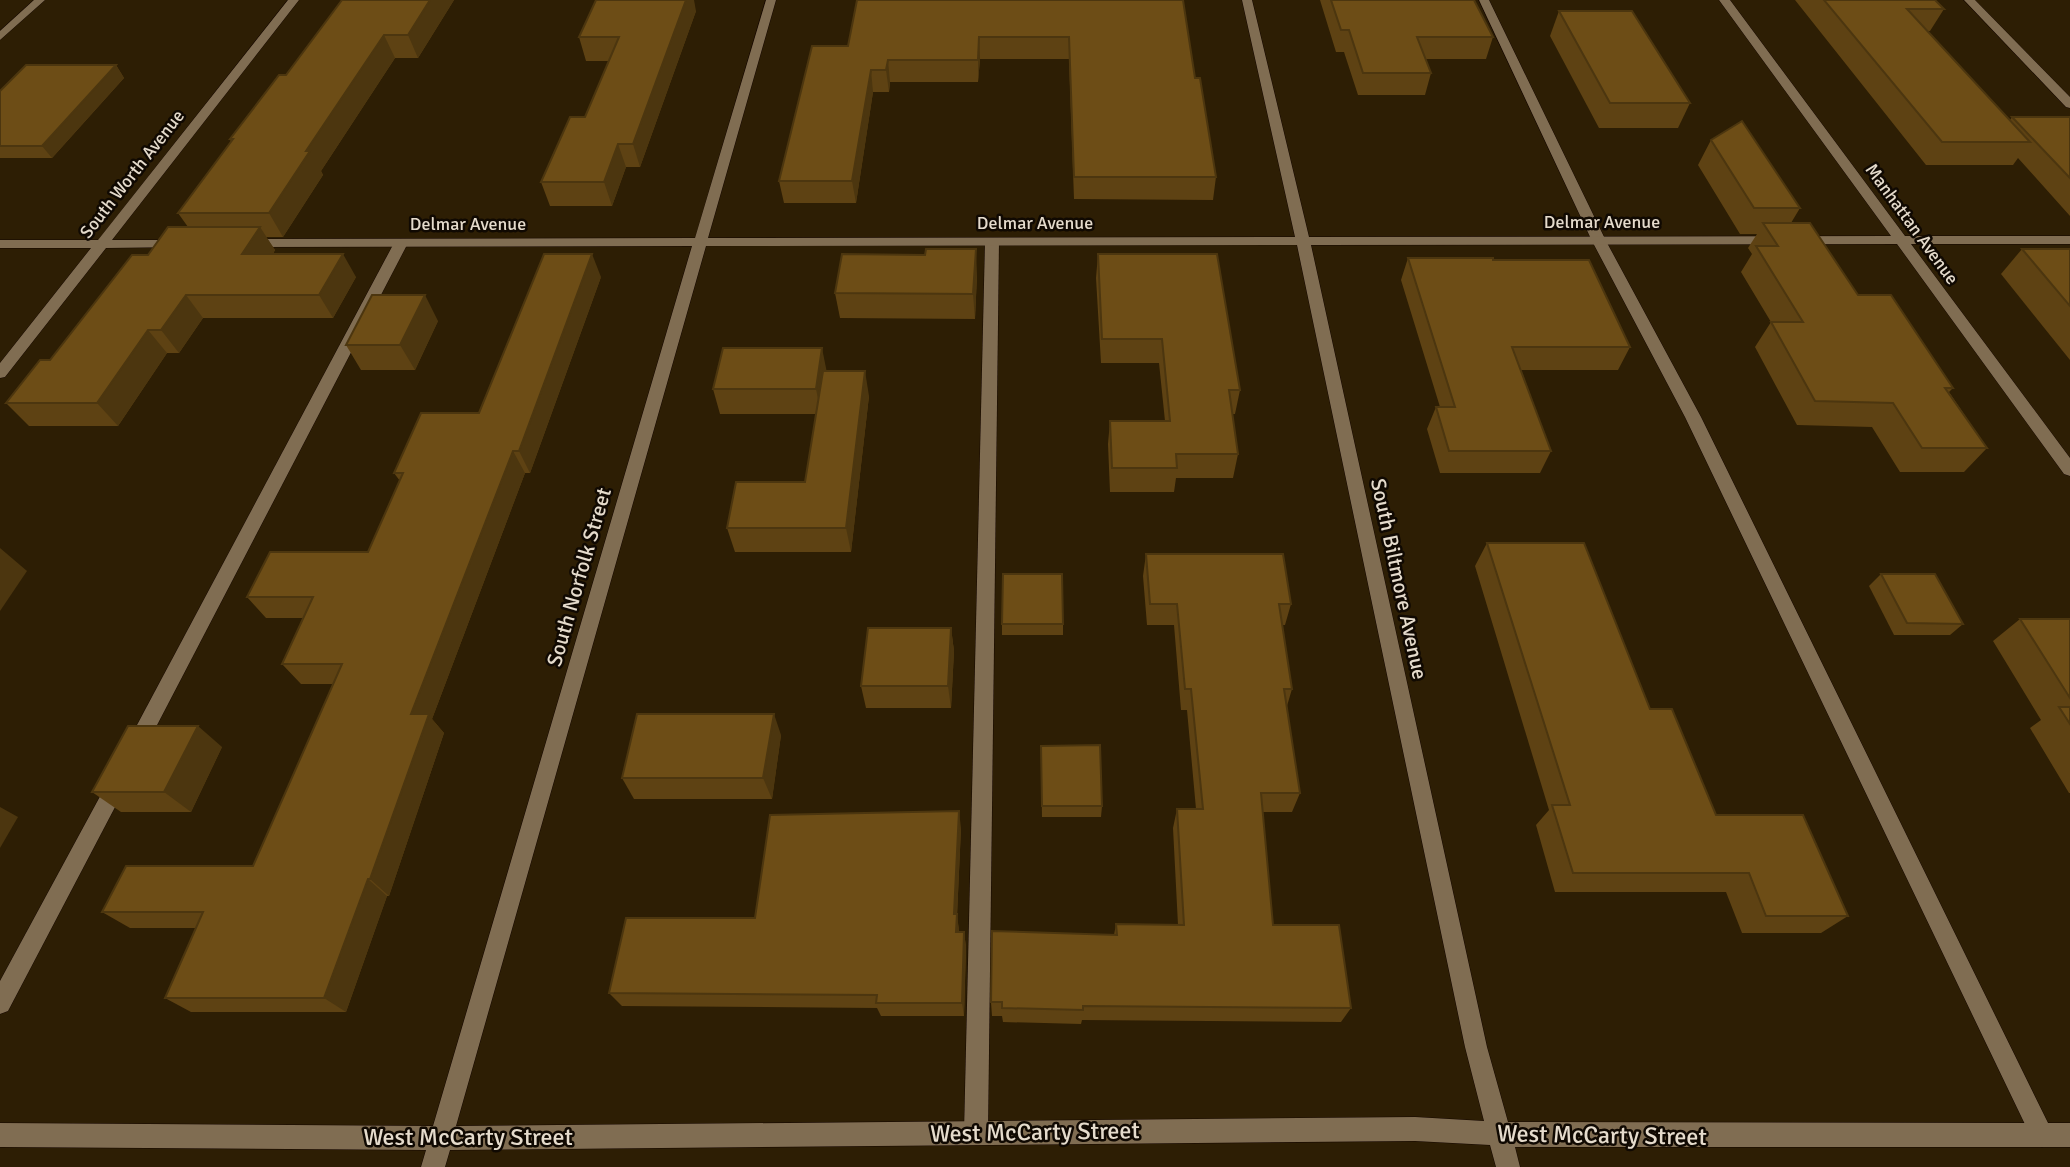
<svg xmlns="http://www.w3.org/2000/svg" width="2070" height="1167" viewBox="0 0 2070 1167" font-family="Signika,sans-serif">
<rect width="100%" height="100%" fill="#2d1e04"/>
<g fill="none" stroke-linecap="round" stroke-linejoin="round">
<defs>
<g id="service">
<polygon points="34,0 45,0 0,40 0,31"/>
<polygon points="1479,0 1489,0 1606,241 1701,417 2050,1127 2054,1135 2050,1143 2042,1147 2034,1143 1685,417 1592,241"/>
<polygon points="1964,0 1975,0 2070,97 2070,108 2066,107"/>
<polygon points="992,238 999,242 988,1133 984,1141 976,1145 968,1141 964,1133 985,242"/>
<polygon points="401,239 408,243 143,752 136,755 129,752 126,746 129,740 394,243"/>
<polygon points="117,775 124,778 127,784 124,790 8,1011 0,1014 0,981 110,778"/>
</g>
<g id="minor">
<polygon points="288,0 299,0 112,240 180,240 185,241 185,247 106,248 5,377 0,378 0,363 91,248 0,248 0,240 98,240"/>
<path d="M766,0H776L708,238L1295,237L1242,0H1252L1309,237L1891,236L1719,0H1730L1905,236H2070V244H1911L2070,458V476L2064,474L1897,244L1311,245L1487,1047L1508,1122L2070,1123V1147H1515L1520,1167H1496L1490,1145L1415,1141L450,1150L445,1167H421L426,1150L0,1147V1123L433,1126L692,246L247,247L240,243L247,239L695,238ZM1297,245L1465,1047L1484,1121L1415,1117L456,1126L706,246Z"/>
</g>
</defs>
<use href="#service" stroke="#150700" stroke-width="1"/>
<use href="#minor" stroke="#150700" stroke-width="1"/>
<use href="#service" fill="#806d52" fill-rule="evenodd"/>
<use href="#minor" fill="#806d52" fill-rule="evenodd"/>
</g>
<g fill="#5e4213">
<polygon points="342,0 454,0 418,58 395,58 321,171 323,175 283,237 266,237 275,250 273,254 356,277 333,318 203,318 179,353 167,353 118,426 29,426 6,403 50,360 148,255 188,227 178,213 231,142 230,139 286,75"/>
<polygon points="1183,0 1195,78 1216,177 1213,200 1074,199 1069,59 980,59 978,82 890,82 889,92 873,92 856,203 784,203 779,181 848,46"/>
<polygon points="1320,0 1474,0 1493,37 1486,59 1426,59 1431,73 1425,95 1358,95 1344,52 1336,52"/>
<polygon points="1795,0 1935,0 1944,9 1930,31 1927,31 2010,120 2012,117 2070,117 2070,216 2018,158 2013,165 1926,165"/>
<polygon points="696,11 640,167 626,167 612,206 550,206 541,182 585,117 609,61 586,61 579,37"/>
<polygon points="1559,11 1690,103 1678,128 1599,128 1550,36"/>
<polygon points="116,65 124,78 52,158 0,158 0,91"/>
<polygon points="1711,140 1800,208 1791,223 1858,295 1953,388 1949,392 1987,448 1964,472 1900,472 1872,427 1797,425 1755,347 1771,322 1741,272 1752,254 1748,248 1757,234 1740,234 1698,165"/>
<polygon points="2022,249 2070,249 2070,360 2001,274"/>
<polygon points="1098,254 1240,390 1235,414 1232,414 1238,454 1233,478 1176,478 1174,492 1110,492 1108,444 1110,421 1165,421 1159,363 1101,363 1096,278"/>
<polygon points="1408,258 1493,260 1630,347 1618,370 1521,370 1551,451 1540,473 1440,473 1427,429 1436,407 1440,407 1401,280"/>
<polygon points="977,275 975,319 840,318 835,293"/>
<polygon points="601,277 530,473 525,473 432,719 444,733 389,896 387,896 346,1012 191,1012 165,998 196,928 130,928 102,912 253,866 333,684 301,684 282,664 304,618 266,618 247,597 368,552 400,481 394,473 479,413"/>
<polygon points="438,321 415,370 361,370 346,345"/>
<polygon points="827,371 869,396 851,552 735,552 727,528 805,482 816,414 720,414 713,389"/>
<polygon points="1487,543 1650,709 1716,815 1848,916 1821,933 1742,933 1726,892 1555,892 1536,825 1549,810 1475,566"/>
<polygon points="1146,554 1291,604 1285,625 1282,625 1292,689 1287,706 1300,793 1292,812 1262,812 1273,925 1351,1008 1341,1022 1082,1020 1081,1024 1003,1022 1002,1016 992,1016 991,1002 1114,935 1116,924 1178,925 1173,828 1177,809 1196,809 1187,710 1181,710 1174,625 1147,625 1143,576"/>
<polygon points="1881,574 1963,624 1950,635 1894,635 1869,586"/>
<polygon points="2020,619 2070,619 2070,793 2069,793 2030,728 2041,720 1993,641"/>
<rect x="1002" y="624" width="61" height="11"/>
<polygon points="951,628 954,651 951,708 866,708 861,686"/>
<polygon points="781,735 772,799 634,799 622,778"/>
<polygon points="1041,746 1102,806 1101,817 1042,817"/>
<polygon points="222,747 191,812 121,812 92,792"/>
<polygon points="961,828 957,916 959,932 964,932 966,947 964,1016 881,1016 877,1008 622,1006 609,993 755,918"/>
</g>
<g fill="#4c360f">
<polygon points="430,0 454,0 418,58 408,35"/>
<polygon points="686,0 694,0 696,11 640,167 633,144"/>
<polygon points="384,35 395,58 321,171 323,175 283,237 269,213 306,151"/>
<polygon points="979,37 980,59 978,82 978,60"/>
<polygon points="888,60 890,82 889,92 886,70"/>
<polygon points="116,65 124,78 52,158 42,146"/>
<polygon points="871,70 873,92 856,203 852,181"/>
<polygon points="618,144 626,167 612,206 604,182"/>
<polygon points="260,227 275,250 258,277 242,254"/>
<polygon points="976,249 977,275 975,319 973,294"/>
<polygon points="343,254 356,277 333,318 319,295"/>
<polygon points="592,254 601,277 530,473 519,451"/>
<polygon points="186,295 203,318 179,353 161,330"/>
<polygon points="425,295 438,321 415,370 400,345"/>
<polygon points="148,330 167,353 118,426 97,403"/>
<polygon points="822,348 827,373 821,414 816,389"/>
<polygon points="865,371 869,396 851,552 846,528"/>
<polygon points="513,451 525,473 432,719 444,733 389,896 370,879 411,714"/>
<polygon points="0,548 27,571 0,611"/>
<polygon points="951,628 954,651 951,708 948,686"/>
<polygon points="774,714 781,735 772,799 763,778"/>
<polygon points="198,726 222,747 191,812 164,792"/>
<polygon points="0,807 18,817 0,848"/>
<polygon points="959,811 961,828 957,916 959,929 958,946 954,914"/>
<polygon points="368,879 387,896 346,1012 324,998"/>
<polygon points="964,932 966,947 964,1016 962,1003"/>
</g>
<g fill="#6d4d16" stroke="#4c360f" stroke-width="2">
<polygon points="342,0 430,0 408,35 384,35 306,151 310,151 269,213 178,213 233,139 230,139 279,75 286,75"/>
<polygon points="596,0 686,0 633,144 618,144 604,182 541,182 570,117 585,117 619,37 579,37"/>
<polygon points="857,0 1183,0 1195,78 1200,78 1216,177 1074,177 1069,37 979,37 978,60 888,60 886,70 871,70 852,181 779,181 812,46 848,46"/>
<polygon points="1331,0 1474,0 1493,37 1417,37 1431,73 1363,73 1349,30 1341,30"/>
<polygon points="1824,0 1935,0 1944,9 1907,9 2030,142 1942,142"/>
<polygon points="1559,11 1632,11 1690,103 1610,103"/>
<polygon points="26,65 116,65 42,146 0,146 0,91"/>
<polygon points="2012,117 2070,117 2070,178"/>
<polygon points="1742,121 1800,208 1754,208 1711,140"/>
<polygon points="1763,223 1810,223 1858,295 1891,295 1953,388 1945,388 1987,448 1922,448 1893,403 1815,401 1771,322 1803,322 1756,246 1778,246"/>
<polygon points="168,227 260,227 242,254 343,254 319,295 186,295 161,330 148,330 97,403 6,403 40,360 50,360 132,255 148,255"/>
<polygon points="926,249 976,249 973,294 835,293 842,254 925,255"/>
<polygon points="2022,249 2070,249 2070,306"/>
<polygon points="544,254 592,254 519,451 513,451 411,714 429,714 370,879 368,879 324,998 165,998 203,912 102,912 126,866 253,866 342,664 282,664 313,597 247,597 270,552 368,552 403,473 394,473 421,413 479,413"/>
<polygon points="1098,254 1217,254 1240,390 1229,390 1238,454 1176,454 1177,468 1112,468 1110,421 1170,421 1162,339 1102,339"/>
<polygon points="1408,258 1493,258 1493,260 1589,260 1630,347 1512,347 1551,451 1449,451 1436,407 1455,407"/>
<polygon points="372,295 425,295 400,345 346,345"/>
<polygon points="723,348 822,348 816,389 713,389"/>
<polygon points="823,371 865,371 846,528 727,528 736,482 805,482"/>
<polygon points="1487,543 1584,543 1650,709 1672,709 1716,815 1803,815 1848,916 1766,916 1749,873 1573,873 1552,805 1570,805"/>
<polygon points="1146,554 1283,554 1291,604 1279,604 1292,689 1284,689 1300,793 1261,793 1273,925 1339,925 1351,1008 1083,1006 1083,1010 1002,1008 1002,1002 991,1002 992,931 1117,935 1116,924 1184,925 1177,809 1203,809 1191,689 1185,689 1177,604 1150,604"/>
<polygon points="1003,574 1062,574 1063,624 1002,624"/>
<polygon points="1881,574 1935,574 1963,624 1907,623"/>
<polygon points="2020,619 2070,619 2070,698"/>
<polygon points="868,628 951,628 948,686 861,686"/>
<polygon points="2059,707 2070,707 2070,724"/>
<polygon points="637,714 774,714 763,778 622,778"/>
<polygon points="128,726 198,726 164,792 92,792"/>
<polygon points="1100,745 1102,806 1042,806 1041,746"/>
<polygon points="959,811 954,914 957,914 956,932 964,932 962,1003 876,1003 877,995 609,993 626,918 755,918 770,815"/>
</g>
<g text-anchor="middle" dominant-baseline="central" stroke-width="5" stroke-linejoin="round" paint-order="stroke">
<g font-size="18" fill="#e5dbcc" stroke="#100902">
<text transform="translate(132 174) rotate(-52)">South Worth Avenue</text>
<text x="1602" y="222">Delmar Avenue</text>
<text x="1035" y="223">Delmar Avenue</text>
<text x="468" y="224">Delmar Avenue</text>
<text transform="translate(1912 224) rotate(54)">Manhattan Avenue</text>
</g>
<g font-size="21" fill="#e5dbcc" stroke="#100902">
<text transform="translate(579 577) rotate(-74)">South Norfolk Street</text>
<text transform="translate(1399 579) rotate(78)">South Biltmore Avenue</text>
</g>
<g font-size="24" fill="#e5dbcc" stroke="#100902">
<text transform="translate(1035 1132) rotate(-1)">West McCarty Street</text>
<text transform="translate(1602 1135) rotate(1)">West McCarty Street</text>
<text x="468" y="1137">West McCarty Street</text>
</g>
</g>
</svg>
